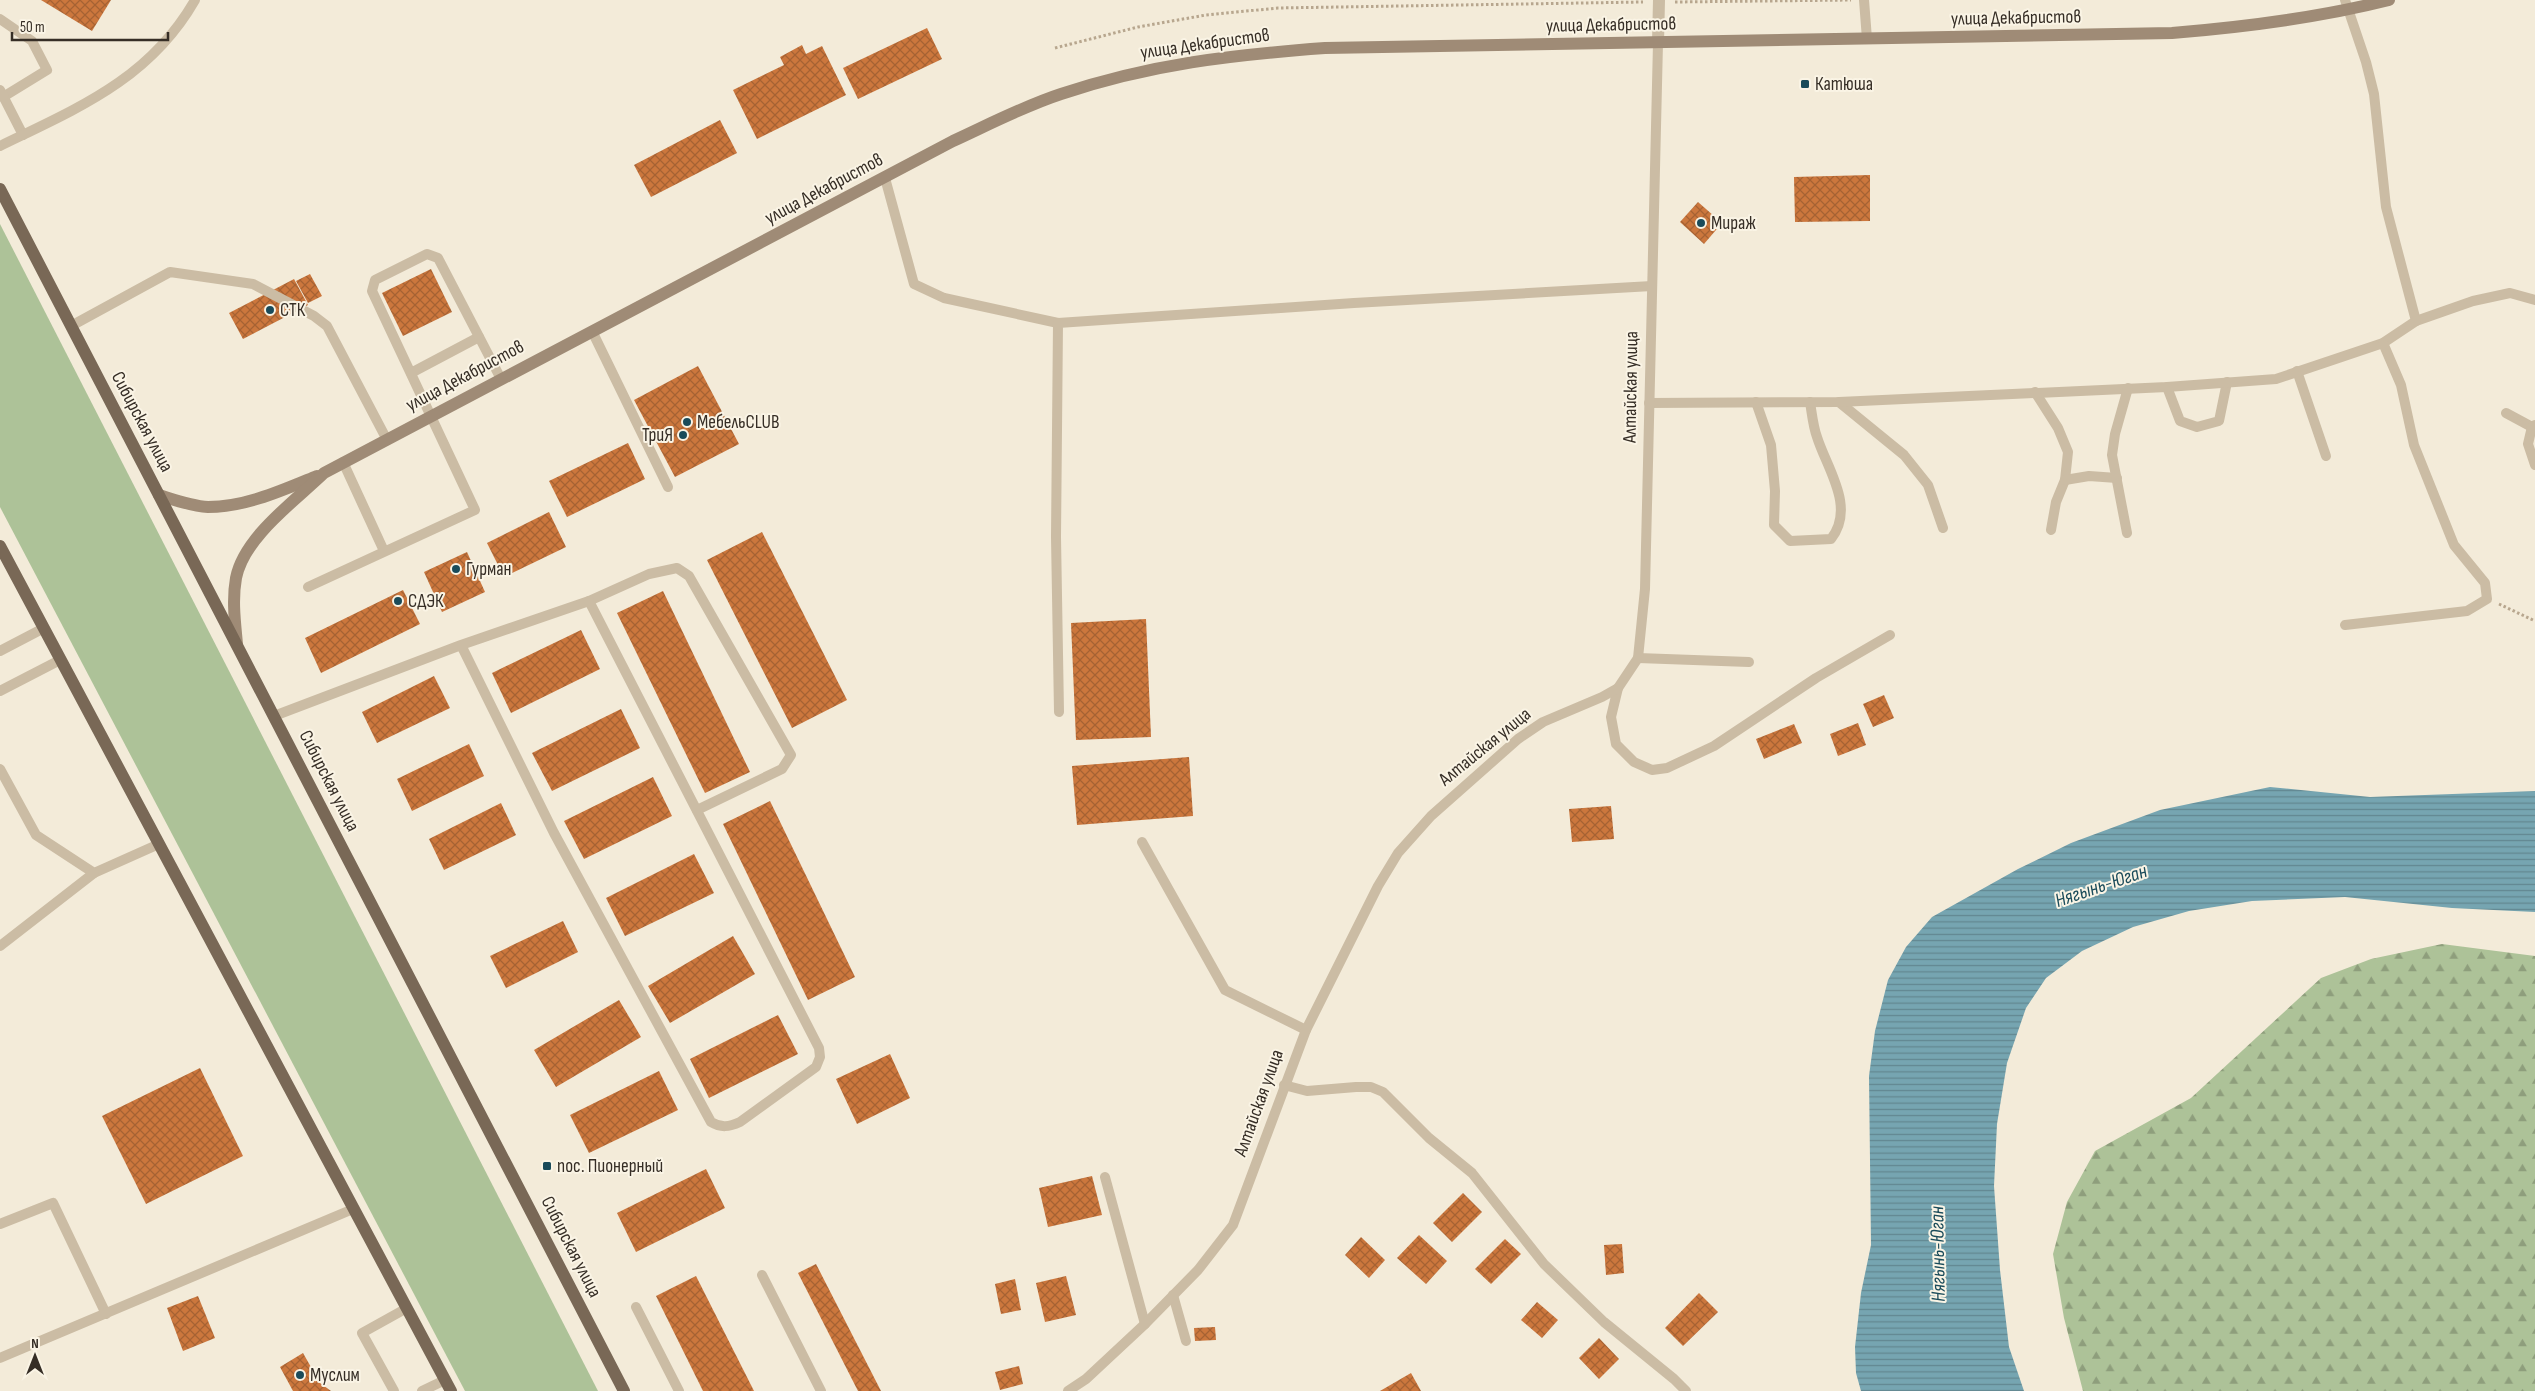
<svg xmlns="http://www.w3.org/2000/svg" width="2535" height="1391" viewBox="0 0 2535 1391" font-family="'Sofia Sans Condensed',sans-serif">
<defs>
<pattern id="forest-firs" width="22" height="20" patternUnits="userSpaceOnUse" patternTransform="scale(1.25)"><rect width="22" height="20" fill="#adc298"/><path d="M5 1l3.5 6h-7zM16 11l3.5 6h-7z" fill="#8e9e7c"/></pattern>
<pattern id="water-rules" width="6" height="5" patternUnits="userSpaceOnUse" patternTransform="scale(1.25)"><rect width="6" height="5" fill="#76a5b1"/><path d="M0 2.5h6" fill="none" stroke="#628790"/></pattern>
<pattern id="building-cross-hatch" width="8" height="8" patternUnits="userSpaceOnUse" patternTransform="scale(1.25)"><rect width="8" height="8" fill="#cc773d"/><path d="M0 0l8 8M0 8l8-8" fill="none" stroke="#a66233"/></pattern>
</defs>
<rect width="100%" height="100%" fill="#f3ebd9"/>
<polygon fill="#adc298" points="0,224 598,1391 465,1391 0,507"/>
<polygon fill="url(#forest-firs)" points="2442,944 2535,956 2535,1391 2083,1391 2064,1318 2053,1254 2067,1202 2095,1151 2191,1098 2321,978 2371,959"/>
<polygon fill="url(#water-rules)" points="2270,787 2370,797 2535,791 2535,912 2452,908 2345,897 2252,901 2189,911 2133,927 2082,951 2046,978 2026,1008 2007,1063 1997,1124 1994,1186 2000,1270 2009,1347 2024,1391 1861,1391 1856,1373 1855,1347 1861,1293 1871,1245 1869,1076 1875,1031 1888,980 1906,947 1932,917 2018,869 2071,843 2160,810"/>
<g fill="url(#building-cross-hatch)">
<polygon points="41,0 111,0 92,31"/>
<polygon points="927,28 942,59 858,99 843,68"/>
<polygon points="802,45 806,54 822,46 846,95 757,139 733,90 784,65 780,57"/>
<polygon points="720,120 737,153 651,197 634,165"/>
<polygon points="1870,175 1870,221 1795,222 1794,177"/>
<polygon points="1698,202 1722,223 1704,244 1680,222"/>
<polygon points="431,269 452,312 403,336 382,293"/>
<polygon points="310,274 322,296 308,303 296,281"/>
<polygon points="294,279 308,305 243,339 229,313"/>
<polygon points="698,366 739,444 675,477 634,400"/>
<polygon points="628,443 645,479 567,517 549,481"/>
<polygon points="549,512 566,547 504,577 487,543"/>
<polygon points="762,532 847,700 792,728 707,560"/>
<polygon points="467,552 485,592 442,612 424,572"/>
<polygon points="403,590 420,624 321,673 305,638"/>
<polygon points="663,591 750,772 705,793 617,613"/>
<polygon points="1146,619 1151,737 1076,740 1071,623"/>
<polygon points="581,630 600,669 511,713 492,673"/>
<polygon points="434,676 450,708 377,743 362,712"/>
<polygon points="1884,695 1894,718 1873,727 1863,704"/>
<polygon points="621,709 640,748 552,791 532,753"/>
<polygon points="1858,723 1866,745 1838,756 1830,734"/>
<polygon points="1794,724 1802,743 1764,759 1756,739"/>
<polygon points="469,744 484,776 412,811 397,779"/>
<polygon points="1189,757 1193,816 1077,825 1072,766"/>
<polygon points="653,777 672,816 584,859 564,821"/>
<polygon points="770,801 855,977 808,1000 723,824"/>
<polygon points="501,803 516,835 444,870 429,839"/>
<polygon points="1611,806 1614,839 1572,842 1569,809"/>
<polygon points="694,854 714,893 625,936 606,898"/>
<polygon points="563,921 578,952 506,988 490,956"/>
<polygon points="733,936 755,974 670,1023 648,986"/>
<polygon points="619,1000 641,1037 556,1087 534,1050"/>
<polygon points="778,1015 798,1054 709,1098 690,1059"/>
<polygon points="890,1054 910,1098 857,1124 836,1079"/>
<polygon points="200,1068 243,1156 146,1204 102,1116"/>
<polygon points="659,1071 678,1110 589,1153 570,1115"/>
<polygon points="706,1169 725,1208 636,1252 617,1213"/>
<polygon points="1092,1176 1102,1215 1048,1227 1039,1188"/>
<polygon points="1463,1193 1482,1212 1452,1242 1433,1223"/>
<polygon points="1419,1235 1447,1261 1426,1284 1397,1258"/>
<polygon points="1361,1237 1385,1260 1369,1278 1345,1255"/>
<polygon points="1505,1239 1521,1254 1491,1284 1475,1269"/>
<polygon points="1622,1244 1624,1273 1606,1275 1604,1245"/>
<polygon points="816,1264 881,1391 858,1391 798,1273"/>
<polygon points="696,1276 754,1391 703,1391 656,1296"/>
<polygon points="1066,1276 1076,1315 1045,1322 1036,1283"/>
<polygon points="1015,1279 1021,1310 1001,1314 995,1284"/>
<polygon points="1699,1293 1718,1312 1683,1346 1665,1328"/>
<polygon points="198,1296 215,1338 183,1351 167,1308"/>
<polygon points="1537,1302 1558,1320 1542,1338 1521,1320"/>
<polygon points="1215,1327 1216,1340 1195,1341 1194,1328"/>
<polygon points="1599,1338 1619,1359 1599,1379 1579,1358"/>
<polygon points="303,1353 320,1383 331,1391 293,1391 280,1367"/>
<polygon points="1019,1366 1023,1384 1000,1390 995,1372"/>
<polygon points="1411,1373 1421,1391 1380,1391"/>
</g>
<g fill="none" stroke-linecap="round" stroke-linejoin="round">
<g stroke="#b7a68e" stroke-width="3" stroke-dasharray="2.5 2.5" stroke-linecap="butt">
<polyline points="1675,2 1851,0"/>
<polyline points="1055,48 1138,27 1206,15 1278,8 1643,2"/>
<polyline points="2499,604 2535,621"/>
</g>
<g stroke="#cbbca4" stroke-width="10">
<polyline points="1864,0 1867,39"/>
<polyline points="0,19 32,41 47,70 3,97"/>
<polyline points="0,90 23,135"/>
<path d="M0,146C78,108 150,79 195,0"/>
<polyline points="885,178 914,284 944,298 1058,323"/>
<polyline points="2416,321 2473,301 2510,293 2535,300"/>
<polyline points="71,326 170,272 253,284 314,316 327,326 386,438"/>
<polyline points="592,331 668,487"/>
<polyline points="2297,371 2326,456"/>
<polyline points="411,373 479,337"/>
<polyline points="2167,387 2180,421 2197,427 2219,421 2227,382"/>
<polyline points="2035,392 2058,428 2068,452 2065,480 2056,502 2051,530"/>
<path d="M1756,402L1771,445L1775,491L1774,525L1790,541L1831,539C1856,507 1827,469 1817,437C1813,426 1812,414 1810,402"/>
<polyline points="1839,402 1904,455 1928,485 1943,528"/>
<polyline points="1649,403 1839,402 2167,387 2276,379 2383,343 2416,321 2386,207 2374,94 2366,62 2345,0"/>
<polyline points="2506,413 2532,427 2535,425"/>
<polyline points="2532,427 2528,444 2535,465"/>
<polyline points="343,462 384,551"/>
<polyline points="2065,480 2089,476 2117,478"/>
<polyline points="2127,533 2112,455 2115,434 2128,388"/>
<polyline points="308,587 475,510 372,291 375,280 427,254 438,258 501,379"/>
<polyline points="589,601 649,574 677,568 689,576 791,755 782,769 697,810"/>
<polyline points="2345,625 2467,611 2487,599 2485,583 2454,545 2414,445 2401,385 2383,343"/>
<polyline points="0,651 44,628"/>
<polyline points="1638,658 1749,662"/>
<polyline points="1618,688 1611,717 1616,744 1634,762 1652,770 1667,768 1714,746 1816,678 1890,635"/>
<polyline points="0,691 60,660"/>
<polyline points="1059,712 1056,537 1058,323 1354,303 1652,286"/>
<path d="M274,716L461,645L589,601L819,1048L820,1057L816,1067L740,1122C729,1127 721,1128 711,1122L554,833L461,645"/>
<polyline points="0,769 36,835 94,873 159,844"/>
<polyline points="1142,842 1225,990 1306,1030"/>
<polyline points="0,946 94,873"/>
<polyline points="1284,1085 1307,1091 1356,1087 1371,1087 1383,1092 1429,1138 1472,1173 1544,1264 1604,1322 1674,1379 1686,1391"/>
<polyline points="1105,1177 1145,1324"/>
<polyline points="0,1224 53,1203 106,1314"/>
<polyline points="762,1275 821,1391"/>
<polyline points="1173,1295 1186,1341"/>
<polyline points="636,1307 679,1391"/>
<polyline points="0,1358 353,1209"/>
<polyline points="394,1391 362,1333 407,1308"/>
<polyline points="422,1391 445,1380"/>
<polyline points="1068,1391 1086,1379 1145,1324 1198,1270 1233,1225 1306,1030 1378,886 1398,853 1431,816 1518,739 1543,722 1602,697 1618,688 1638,658 1645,589 1658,43"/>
</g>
<polyline stroke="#cbbca4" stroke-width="12" points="1658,43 1659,0"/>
<g stroke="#9f8b76" stroke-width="12">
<path d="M159,495C175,500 191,506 208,507C246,507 283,490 317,476"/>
<path d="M237,644C235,622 232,600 236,578C244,537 295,501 324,473L953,141C988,125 1024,106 1061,94C1151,64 1231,55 1325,48L2172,33C2245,27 2318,18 2389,0"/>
</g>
<g stroke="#796856" stroke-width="12">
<polyline points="0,189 624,1391"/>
<polyline points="0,546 451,1391"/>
</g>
</g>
<g fill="#1a4b5a" stroke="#faf4e5" stroke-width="2">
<rect x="1800" y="79" width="10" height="10" rx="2.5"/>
<circle cx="1701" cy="223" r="5"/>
<circle cx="270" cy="310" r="5"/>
<circle cx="687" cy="422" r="5"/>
<circle cx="683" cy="435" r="5"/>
<circle cx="456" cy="569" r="5"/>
<circle cx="398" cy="601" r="5"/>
<rect x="542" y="1161" width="10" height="10" rx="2.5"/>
<circle cx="300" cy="1375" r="5"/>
</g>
<g text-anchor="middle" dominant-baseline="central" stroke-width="4" stroke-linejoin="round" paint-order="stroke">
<g font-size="19" fill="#362e26" stroke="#faf4e5">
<text transform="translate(2016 18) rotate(-1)">улица Декабристов</text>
<text transform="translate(1611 25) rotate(-1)">улица Декабристов</text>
<text transform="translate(1205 44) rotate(-8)">улица Декабристов</text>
<text transform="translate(824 189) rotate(-28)">улица Декабристов</text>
<text transform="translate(465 376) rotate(-28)">улица Декабристов</text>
<text transform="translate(1631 387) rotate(-89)">Алтайская улица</text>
<text transform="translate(142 422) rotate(62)">Сибирская улица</text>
<text transform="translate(1485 747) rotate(-39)">Алтайская улица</text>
<text transform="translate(329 781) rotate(63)">Сибирская улица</text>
<text transform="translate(1259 1103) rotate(-70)">Алтайская улица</text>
<text transform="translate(571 1247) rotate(63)">Сибирская улица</text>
</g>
<g font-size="19" fill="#362e26" stroke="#faf4e5" text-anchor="start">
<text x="1815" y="84">Катюша</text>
<text x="1711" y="223">Мираж</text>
<text x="280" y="310">СТК</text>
<text x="697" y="422">МебельCLUB</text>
<text x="673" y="435" text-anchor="end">ТриЯ</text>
<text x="466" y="569">Гурман</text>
<text x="408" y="601">СДЭК</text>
<text x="557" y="1166">пос. Пионерный</text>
<text x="310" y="1375">Муслим</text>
</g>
<g font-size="20" font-style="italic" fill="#1a4b5a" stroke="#faf4e5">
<text transform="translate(2101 886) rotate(-19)">Нягынь-Юган</text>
<text transform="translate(1938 1254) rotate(-91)">Нягынь-Юган</text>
</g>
</g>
<g transform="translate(35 1356)" stroke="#faf4e5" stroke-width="4" paint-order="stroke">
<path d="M0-4L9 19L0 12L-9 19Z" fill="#362e26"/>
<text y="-8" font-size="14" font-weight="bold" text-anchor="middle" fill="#362e26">N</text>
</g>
<path d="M12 32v8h156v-8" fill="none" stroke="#362e26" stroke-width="2.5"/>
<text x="20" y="32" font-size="15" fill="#362e26" stroke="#faf4e5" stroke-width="4" paint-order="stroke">50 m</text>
</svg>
